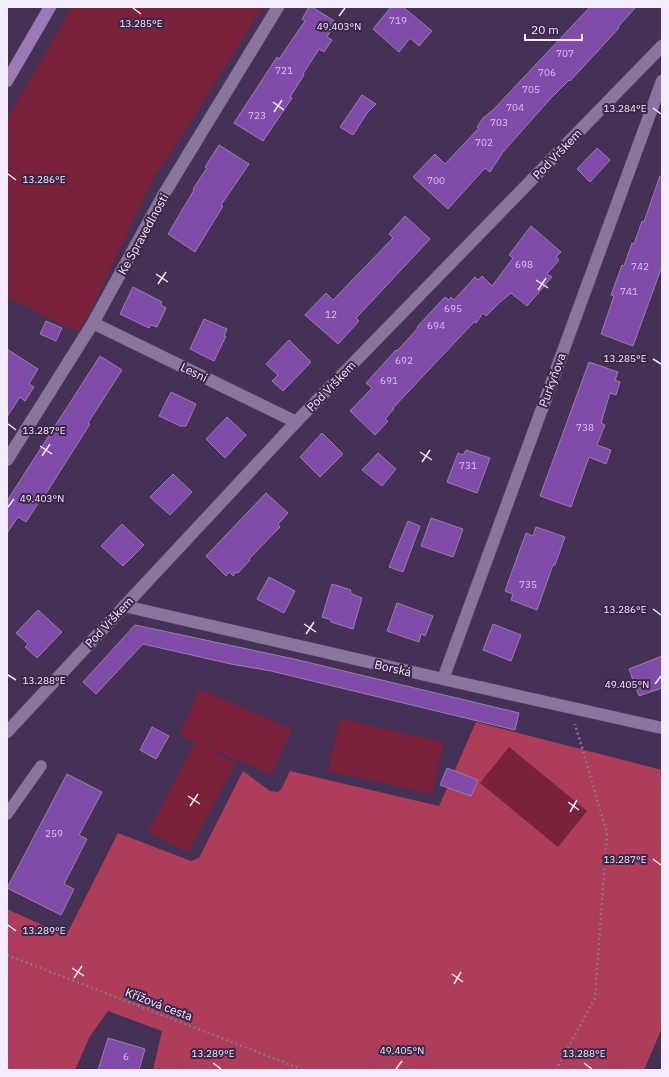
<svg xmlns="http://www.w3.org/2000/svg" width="669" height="1077" viewBox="0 0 669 1077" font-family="'IBM Plex Sans',sans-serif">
<rect width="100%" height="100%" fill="#453155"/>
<g fill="#7a223a">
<polygon points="72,7 263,7 164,164 155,175 88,316 77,332 7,297 7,119"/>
<polygon points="199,689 292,729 272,775 202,745 236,763 188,853 148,832 195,742 180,735"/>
<polygon points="340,719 444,742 432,794 328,771"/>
<polygon points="508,747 587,811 558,847 479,783"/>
</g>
<path fill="#ae3d5a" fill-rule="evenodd" d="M476,722L662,770V1028L644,1070H153L162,1031L108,1011L90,1036L75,1070H7V909L66,936L118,833L191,861L199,858L243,771L270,791L278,792L282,788L290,771L439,806ZM509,747L587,811L558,847L480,783Z"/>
<g fill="#814ca9" stroke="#9680aa">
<polygon points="309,7 312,7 336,22 327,37 332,40 324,52 319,49 303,74 304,75 290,97 292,98 263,141 234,123 277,57 279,59 305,21 302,19"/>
<polygon points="391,7 403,7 432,31 419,46 410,38 399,52 373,29"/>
<polygon points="590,7 636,7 618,27 619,28 570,81 569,80 551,98 503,152 490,172 485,168 448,209 413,177 435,154 445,164 479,128 477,127 483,118 493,110"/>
<polygon points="362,95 376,104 367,113 353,135 340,127"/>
<polygon points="219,145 249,164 221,205 223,206 195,252 168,234 194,190 193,189 207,168 205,167"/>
<polygon points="597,148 610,160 590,182 577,169"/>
<polygon points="660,176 662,177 662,266 633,346 601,334 614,296 611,295 622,265 624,266 632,243 634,244 642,221 644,222"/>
<polygon points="405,216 430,239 356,318 359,321 338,344 305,315 326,293 333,300 393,238 389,234"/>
<polygon points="531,226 561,252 556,257 559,260 547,274 552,277 527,306 511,293 499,303 486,316 483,313 476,323 474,322 393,408 394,409 385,419 388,421 375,435 350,411 372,388 366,383 396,350 397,351 418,328 417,327 445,297 449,300 451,297 454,300 475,277 478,280 482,276 492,286 513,258 509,255"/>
<polygon points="133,287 162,302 161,305 166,308 157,327 151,325 149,328 120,314"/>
<polygon points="204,319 227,329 224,336 226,336 214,361 190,349"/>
<polygon points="46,321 62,328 56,341 40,334"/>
<polygon points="289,340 311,362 283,391 272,381 278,375 266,364"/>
<polygon points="7,349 38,369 29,384 34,387 25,401 20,397 7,417"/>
<polygon points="100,356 122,370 88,423 90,424 45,495 44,494 26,522 18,517 7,533 7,501"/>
<polygon points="589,362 618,372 615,380 620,382 616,395 610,393 601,423 605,425 597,445 611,450 606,464 589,457 571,507 540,496"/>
<polygon points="171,392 196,404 186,426 180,426 159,416"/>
<polygon points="227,417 246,435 225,458 206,439"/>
<polygon points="322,433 343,454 320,477 300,457"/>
<polygon points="466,450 490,458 477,493 447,482 458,453 463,455"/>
<polygon points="378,453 396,469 382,486 362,470"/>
<polygon points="173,474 192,492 170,515 150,497"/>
<polygon points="266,493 288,513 278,524 280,527 249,559 250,560 238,573 236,572 233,576 229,572 226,576 206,556"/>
<polygon points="431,518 463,529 453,557 421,546"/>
<polygon points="408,521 420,526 403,572 389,567"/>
<polygon points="122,524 144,545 123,566 101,546"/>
<polygon points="536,527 565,537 555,565 553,565 537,610 511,600 513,594 505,591 526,533 533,536"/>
<polygon points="269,577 295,591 284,613 257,599"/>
<polygon points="332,584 351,590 350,593 362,598 353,629 331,622 331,620 322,617"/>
<polygon points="397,603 433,616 425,636 421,634 419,642 387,631"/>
<polygon points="38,610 62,632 37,658 25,647 28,644 16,633"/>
<polygon points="493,624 521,635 511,661 483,650"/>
<polygon points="135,625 294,659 519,713 515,730 271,671 231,664 143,644 96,694 83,682"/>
<polygon points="662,656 662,688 639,696 629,669"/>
<polygon points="152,727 169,736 156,759 140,750"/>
<polygon points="447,768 478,780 471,796 440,785"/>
<polygon points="67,774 102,792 79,835 87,839 64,884 74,889 61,915 7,888"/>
<polygon points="108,1038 145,1049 139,1070 98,1070"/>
</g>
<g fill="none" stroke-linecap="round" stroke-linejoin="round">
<defs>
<polyline id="lane" points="7,814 41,766"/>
<g id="street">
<polyline points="93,323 296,422"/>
<polyline points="7,460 93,323 164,194 278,7"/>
<polyline points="124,606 443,679 662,728"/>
<polyline points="443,679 662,81"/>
<polyline points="7,732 296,422 662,46"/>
</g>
<polyline id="secondary" points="7,81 50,7"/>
</defs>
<use href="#lane" stroke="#5f4f6d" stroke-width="12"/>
<use href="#street" stroke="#5f4f6d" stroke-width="13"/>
<use href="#secondary" stroke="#5f4f6d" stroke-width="13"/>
<g stroke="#857593" stroke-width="2.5" stroke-dasharray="2 3" stroke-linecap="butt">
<polyline points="7,955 304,1070"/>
<polyline points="556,1070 595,998 607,833 575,724"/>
</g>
<use href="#lane" stroke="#8b759e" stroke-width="11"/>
<use href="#street" stroke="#8b759e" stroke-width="12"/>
<use href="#secondary" stroke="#9b7ab6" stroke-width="12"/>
</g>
<path fill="none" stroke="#f4ebfe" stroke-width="1.5" d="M133,8L141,14M339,16L345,8M273,102L284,110M653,108L661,114M274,112L282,100M8,174L16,180M156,274L168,282M536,280L548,288M158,284L166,272M538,290L546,278M653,359L661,364M8,424L16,430M40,446L52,454M420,452L432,460M42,456L50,444M422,462L430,450M8,507L14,499M653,609L661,615M304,624L316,632M306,634L314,622M8,675L16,680M655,684L661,676M188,796L200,804M568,802L579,810M190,806L198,794M570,812L577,800M653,859L661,865M8,925L16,931M72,968L84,976M452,974L463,982M74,978L82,966M454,984L461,972M213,1063L221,1069M584,1063L592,1069M396,1069L402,1061"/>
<g text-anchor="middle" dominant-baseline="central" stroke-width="4" stroke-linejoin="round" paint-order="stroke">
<g font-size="10" fill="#d7c3e9">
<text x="398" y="20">719</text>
<text x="565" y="53">707</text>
<text x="284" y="70">721</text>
<text x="547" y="72">706</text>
<text x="531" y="89">705</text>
<text x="515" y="107">704</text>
<text x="257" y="115">723</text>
<text x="499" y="122">703</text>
<text x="484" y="142">702</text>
<text x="436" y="180">700</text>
<text x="524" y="264">698</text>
<text x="640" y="266">742</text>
<text x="629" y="291">741</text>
<text x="453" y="308">695</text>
<text x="331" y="314">12</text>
<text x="436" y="325">694</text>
<text x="404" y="360">692</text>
<text x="389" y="380">691</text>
<text x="585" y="427">738</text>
<text x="468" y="465">731</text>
<text x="528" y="584">735</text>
<text x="54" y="833">259</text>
<text x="126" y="1056">6</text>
</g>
<g font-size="12" fill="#f4ebfe" stroke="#3a274a">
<text transform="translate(557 154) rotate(-46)">Pod Vrškem</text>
<text transform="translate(143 234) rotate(-61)">Ke Spravedlnosti</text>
<text transform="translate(194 372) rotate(26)">Lesní</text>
<text transform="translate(552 380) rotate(-70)">Purkyňova</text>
<text transform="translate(331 386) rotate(-46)">Pod Vrškem</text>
<text transform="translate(109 622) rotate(-47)">Pod Vrškem</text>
<text transform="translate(393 668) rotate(13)">Borská</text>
<text transform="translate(159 1004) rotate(21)">Křížová cesta</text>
</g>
</g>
<g font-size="10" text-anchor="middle" fill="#f4ebfe" stroke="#3a274a" stroke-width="4" stroke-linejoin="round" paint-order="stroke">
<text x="141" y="27">13.285°E</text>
<text x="339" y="30">49.403°N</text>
<text x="625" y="112">13.284°E</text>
<text x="44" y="183">13.286°E</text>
<text x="625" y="362">13.285°E</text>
<text x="44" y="434">13.287°E</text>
<text x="42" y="502">49.403°N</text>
<text x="625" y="613">13.286°E</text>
<text x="44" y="684">13.288°E</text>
<text x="627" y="688">49.405°N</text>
<text x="625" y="863">13.287°E</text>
<text x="44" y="934">13.289°E</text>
<text x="402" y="1054">49.405°N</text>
<text x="213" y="1057">13.289°E</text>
<text x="584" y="1057">13.288°E</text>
</g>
<rect width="669" height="1077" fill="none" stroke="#f4ebfe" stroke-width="16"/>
<path d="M525 34v6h57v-6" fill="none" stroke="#f4ebfe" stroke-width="2"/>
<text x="531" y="34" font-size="12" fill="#f4ebfe" stroke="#3a274a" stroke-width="3" paint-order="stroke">20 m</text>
</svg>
